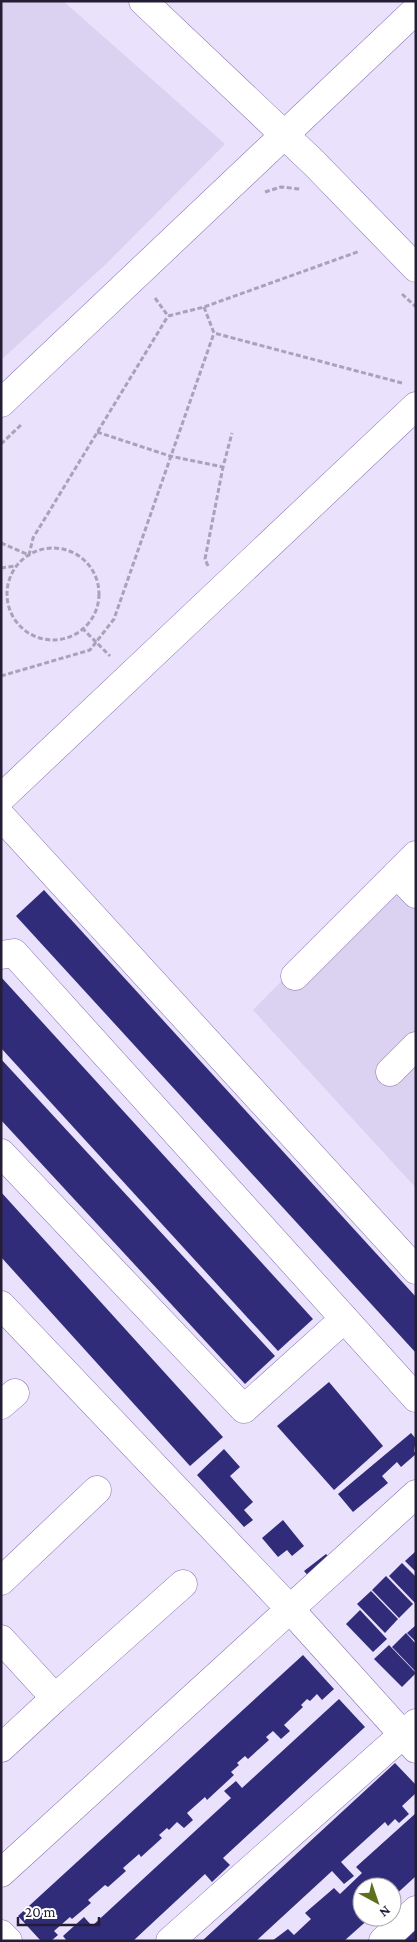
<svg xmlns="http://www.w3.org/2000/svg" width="417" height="1942" viewBox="0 0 417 1942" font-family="'Crimson Pro',serif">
<rect width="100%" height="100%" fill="#eae1fc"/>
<g fill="#dbd1f0">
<polygon points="1,1 63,1 225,144 107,263 1,360"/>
<polygon points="416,845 416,1188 253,1010"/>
</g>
<g fill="#312c7a">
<polygon points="44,890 416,1297 416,1353 16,916"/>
<polygon points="1,977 313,1319 278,1351 1,1048"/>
<polygon points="1,1059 275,1356 245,1384 1,1120"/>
<polygon points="1,1192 223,1437 190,1466 1,1257"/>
<polygon points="329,1382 383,1446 334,1490 277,1426"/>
<polygon points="411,1433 416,1439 414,1451 416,1454 401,1467 397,1462 382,1476 388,1483 353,1512 338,1494"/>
<polygon points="224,1449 240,1467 230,1476 253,1502 244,1510 253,1520 244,1527 197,1475"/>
<polygon points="283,1520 304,1546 292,1556 287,1550 278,1557 262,1538"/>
<polygon points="416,1551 416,1572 405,1561"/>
<polygon points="326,1554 334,1563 312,1580 304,1571"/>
<polygon points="402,1563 416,1577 416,1604 389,1576"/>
<polygon points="386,1576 413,1604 399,1618 372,1590"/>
<polygon points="371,1591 398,1619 385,1633 357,1604"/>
<polygon points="360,1610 387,1639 373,1652 346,1624"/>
<polygon points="416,1625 416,1642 407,1633"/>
<polygon points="406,1633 416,1644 416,1672 392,1647"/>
<polygon points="389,1645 416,1673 402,1687 374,1659"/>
<polygon points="303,1655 334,1689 322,1700 317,1694 310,1701 307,1699 301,1705 303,1707 284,1725 290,1731 281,1739 273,1731 266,1737 269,1740 248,1759 245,1756 237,1763 239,1765 231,1772 234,1775 207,1800 205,1797 187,1813 193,1820 184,1828 177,1822 169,1830 167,1828 159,1835 162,1838 141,1857 139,1854 123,1868 126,1871 108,1887 105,1885 88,1900 91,1903 72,1919 70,1917 54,1931 58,1935 51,1941 41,1941 18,1916"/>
<polygon points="339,1699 365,1727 223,1858 230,1865 212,1882 205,1874 133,1941 67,1941 63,1936 84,1917 92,1926 231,1798 224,1791 236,1781 242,1788"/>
<polygon points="395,1763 416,1785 416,1793 402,1806 409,1814 399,1823 395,1819 388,1826 385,1822 341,1862 354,1876 344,1884 332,1871 256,1941 202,1941"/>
<polygon points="416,1813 416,1876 392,1898 392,1887 362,1887 362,1917 371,1917 344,1941 272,1941 288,1929 294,1935 311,1919 305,1913 334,1888 340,1894 362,1873 356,1867"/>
<polygon points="416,1926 416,1941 400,1941"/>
</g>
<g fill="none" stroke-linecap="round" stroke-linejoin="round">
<defs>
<g id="minor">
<polyline points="143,1 314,163 416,268"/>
<polyline points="1,403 416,10"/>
<polyline points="1,798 416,406"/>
<polyline points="1,816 416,1270"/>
<polyline points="397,874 416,855"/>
<polyline points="1,955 14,953 416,1398"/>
<polyline points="295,976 397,874 416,894"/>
<polyline points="390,1072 416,1046"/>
<polyline points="1,1153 244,1409 344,1319"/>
<polyline points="1,1305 289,1608 416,1749"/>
<polyline points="1,1405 15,1393"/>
<polyline points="1,1581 97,1490"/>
<polyline points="1,1639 55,1698 183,1584"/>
<polyline points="1,1748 55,1698"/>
<polyline points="1,1873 416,1494"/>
<polyline points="1,1934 8,1941"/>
<polyline points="170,1941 416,1723"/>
<polyline points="383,1941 416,1910"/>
</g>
</defs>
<use href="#minor" stroke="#876fae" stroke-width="29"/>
<g stroke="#aaa1bb" stroke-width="3" stroke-dasharray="5 2.5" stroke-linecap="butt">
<polyline points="265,192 281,187 300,189"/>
<polyline points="402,294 416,307"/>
<polyline points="155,298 168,316 204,307 360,251"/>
<polyline points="204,307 214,333 402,383"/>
<polyline points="97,432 170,456 223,467 232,433"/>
<polyline points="1,444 22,424"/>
<polyline points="1,543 29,555 33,538 168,316"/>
<circle cx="53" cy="594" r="46"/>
<polyline points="208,566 205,559 223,467"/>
<polyline points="1,568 16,566"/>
<polyline points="82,628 110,656"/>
<polyline points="1,676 90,650 114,619 214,333"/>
</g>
<use href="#minor" stroke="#fff" stroke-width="28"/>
</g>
<rect width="417" height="1942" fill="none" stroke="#251c35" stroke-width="5"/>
<g transform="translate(377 1902) rotate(140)"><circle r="24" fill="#ffffff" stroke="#a8a4ae"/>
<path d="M0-4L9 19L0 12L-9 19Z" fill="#5f701d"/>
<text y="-8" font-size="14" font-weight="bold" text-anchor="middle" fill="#251c35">N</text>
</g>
<path d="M18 1917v8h81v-8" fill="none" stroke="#251c35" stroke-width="2.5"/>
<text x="25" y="1917" font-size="15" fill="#251c35" stroke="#ffffff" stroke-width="4" paint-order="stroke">20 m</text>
</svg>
